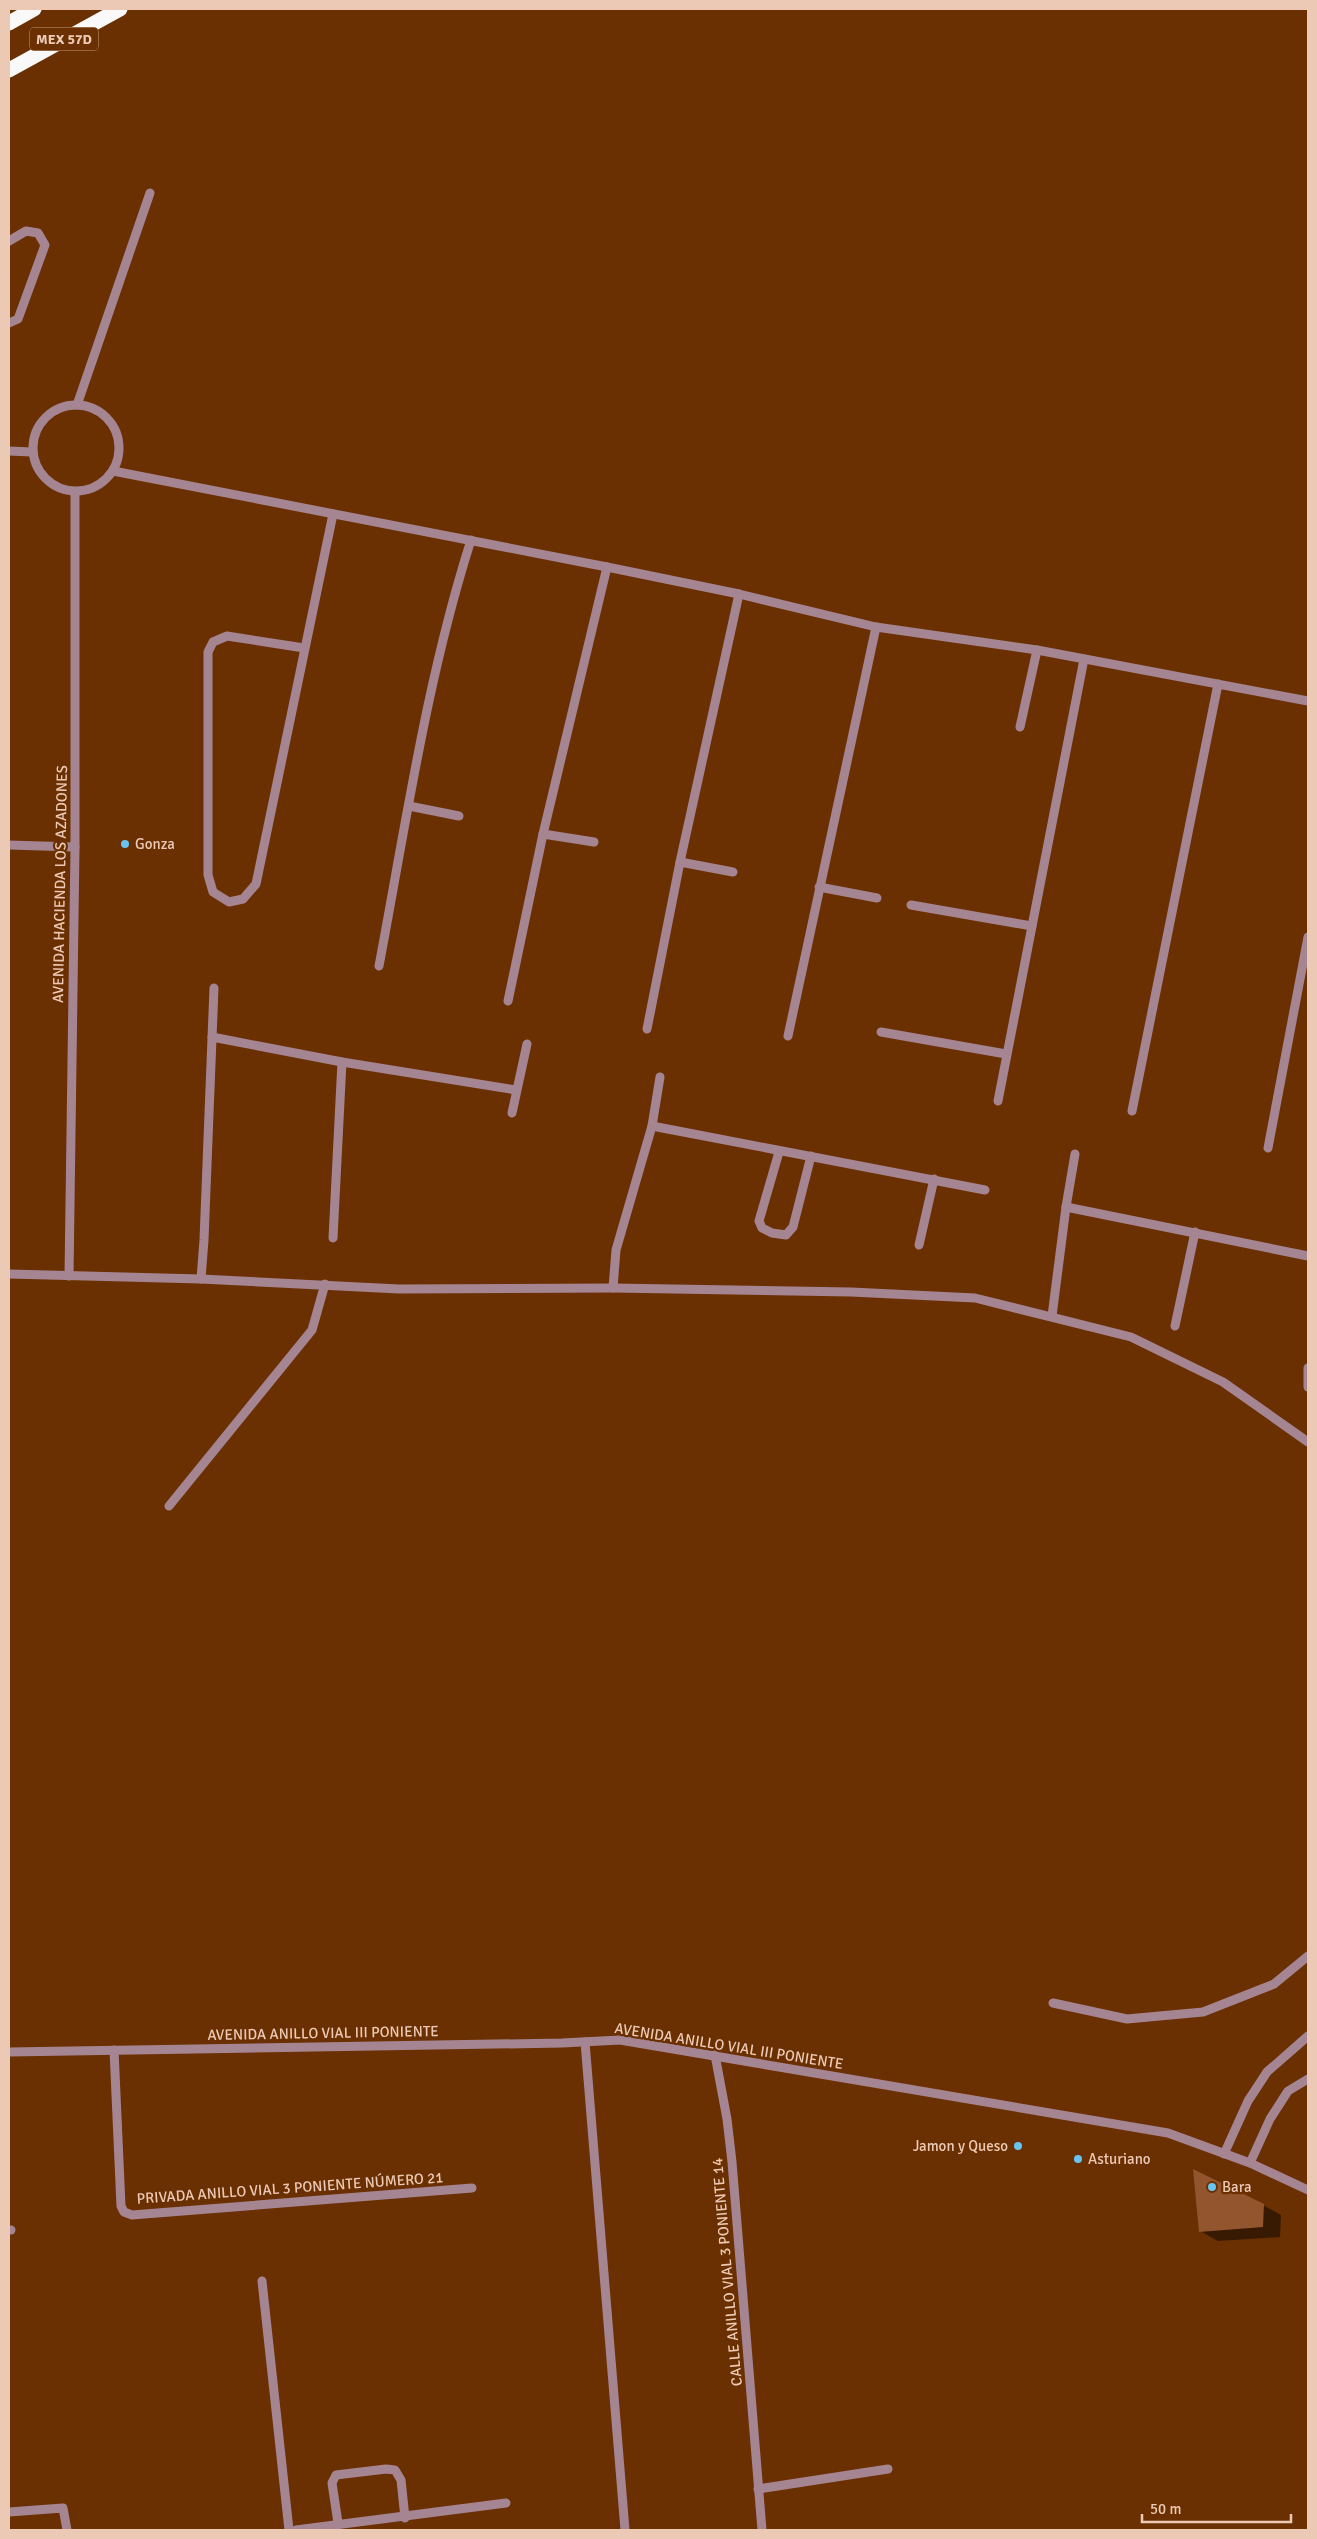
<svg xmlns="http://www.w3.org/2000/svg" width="1317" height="2539" viewBox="0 0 1317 2539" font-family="Signika,sans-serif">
<rect width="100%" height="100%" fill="#6a3002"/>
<polygon fill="#0007" points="1263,2205 1281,2215 1280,2237 1218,2241 1200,2231"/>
<polygon fill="#92552e" points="1193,2169 1264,2204 1263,2227 1199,2232"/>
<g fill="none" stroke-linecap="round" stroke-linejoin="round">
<g stroke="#a68593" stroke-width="9">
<polyline points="9,241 26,231 38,233 45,245 18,319 9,323"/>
<circle cx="76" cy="448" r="43"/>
<polyline points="77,405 150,193"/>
<polyline points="9,451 32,452"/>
<polyline points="113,471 607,567 739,594 876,627 1037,650 1308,701"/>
<polyline points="304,648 227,636 213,642 208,652 208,875 213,892 229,902 243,899 256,884 333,514"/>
<polyline points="1020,727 1037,650"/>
<polyline points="409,806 459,816"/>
<polyline points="543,834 594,842"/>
<polyline points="9,845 75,847"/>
<polyline points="680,862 733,872"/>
<polyline points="819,887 877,898"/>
<polyline points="911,905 1032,926"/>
<path d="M379,966C406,823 427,678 471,540"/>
<polyline points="508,1001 543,834 607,567"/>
<polyline points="647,1029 680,862 739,594"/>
<polyline points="881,1032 1006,1054"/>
<polyline points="788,1036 876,627"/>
<polyline points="212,1037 342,1062 516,1090"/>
<polyline points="998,1101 1084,659"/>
<polyline points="1132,1111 1218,684"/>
<polyline points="512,1113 527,1044"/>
<polyline points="652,1126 985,1190"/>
<polyline points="1268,1148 1308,937"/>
<polyline points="779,1152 759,1221 762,1228 772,1233 786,1235 793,1227 811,1156"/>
<polyline points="1066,1207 1308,1256"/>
<polyline points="333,1238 342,1062"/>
<polyline points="919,1245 934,1179"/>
<polyline points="9,1274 201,1279 399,1289 613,1288 851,1292 975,1298 1131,1337 1223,1382 1308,1442"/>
<polyline points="69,1276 75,847 75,492"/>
<polyline points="201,1279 204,1240 214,988"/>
<polyline points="613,1288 616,1250 652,1126 660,1077"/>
<polyline points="1052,1316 1066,1207 1075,1154"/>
<polyline points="1175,1326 1195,1232"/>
<polyline points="1308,1368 1308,1387"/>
<polyline points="169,1506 312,1330 325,1284"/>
<polyline points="1053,2003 1127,2019 1203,2012 1274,1984 1308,1956"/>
<polyline points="585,2042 625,2530"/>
<polyline points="114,2050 121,2206 124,2212 132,2215 472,2188"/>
<polyline points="9,2052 562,2043 620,2040 1168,2133 1250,2163 1308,2190"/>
<polyline points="715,2055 727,2119 732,2162 762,2530"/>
<polyline points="1224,2154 1248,2101 1267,2072 1308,2036"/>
<polyline points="1250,2163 1270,2119 1288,2091 1308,2079"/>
<polyline points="9,2230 11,2230"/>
<polyline points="262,2281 289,2530"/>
<polyline points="758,2489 888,2469"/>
<polyline points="9,2512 63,2508 67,2530"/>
<polyline points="338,2523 332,2483 336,2475 386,2469 395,2470 401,2480 405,2518"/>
<polyline points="296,2530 506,2503"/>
</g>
<g stroke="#f9f9f9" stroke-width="15">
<polyline points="9,23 34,9"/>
<polyline points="9,70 120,9"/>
</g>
</g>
<g fill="#68c4f0" stroke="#6a3002" stroke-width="2">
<circle cx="125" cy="844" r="5"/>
<circle cx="1018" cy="2146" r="5"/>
<circle cx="1078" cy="2159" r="5"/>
<circle cx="1212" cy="2187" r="5"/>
</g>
<g text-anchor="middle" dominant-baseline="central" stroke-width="4.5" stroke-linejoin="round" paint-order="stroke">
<rect fill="#6a3002" stroke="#c59b7f" stroke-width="1" x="30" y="27.5" width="68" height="23" rx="4"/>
<g font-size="14" font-weight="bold" fill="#ecc9b5">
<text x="64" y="39">MEX 57D</text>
</g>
<g font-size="15" fill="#ecc9b5" stroke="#6a3002" text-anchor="start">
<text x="135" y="844">Gonza</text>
<text x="1008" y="2146" text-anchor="end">Jamon y Queso</text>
<text x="1088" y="2159">Asturiano</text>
<text x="1222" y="2187">Bara</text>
</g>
<g font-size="15" fill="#ecc9b5" stroke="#6a3002">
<text transform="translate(60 884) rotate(-89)">AVENIDA HACIENDA LOS AZADONES</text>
<text transform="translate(323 2033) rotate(-1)">AVENIDA ANILLO VIAL III PONIENTE</text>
<text transform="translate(729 2046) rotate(9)">AVENIDA ANILLO VIAL III PONIENTE</text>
<text transform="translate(290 2188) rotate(-4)">PRIVADA ANILLO VIAL 3 PONIENTE NÚMERO 21</text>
<text transform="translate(727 2272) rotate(-95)">CALLE ANILLO VIAL 3 PONIENTE 14</text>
</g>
</g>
<rect width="1317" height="2539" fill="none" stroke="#ecc9b5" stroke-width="20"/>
<path d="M1142 2514v8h149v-8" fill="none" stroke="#ecc9b5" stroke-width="2.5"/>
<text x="1150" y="2514" font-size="15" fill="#ecc9b5" stroke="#6a3002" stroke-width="4" paint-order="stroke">50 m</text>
</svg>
